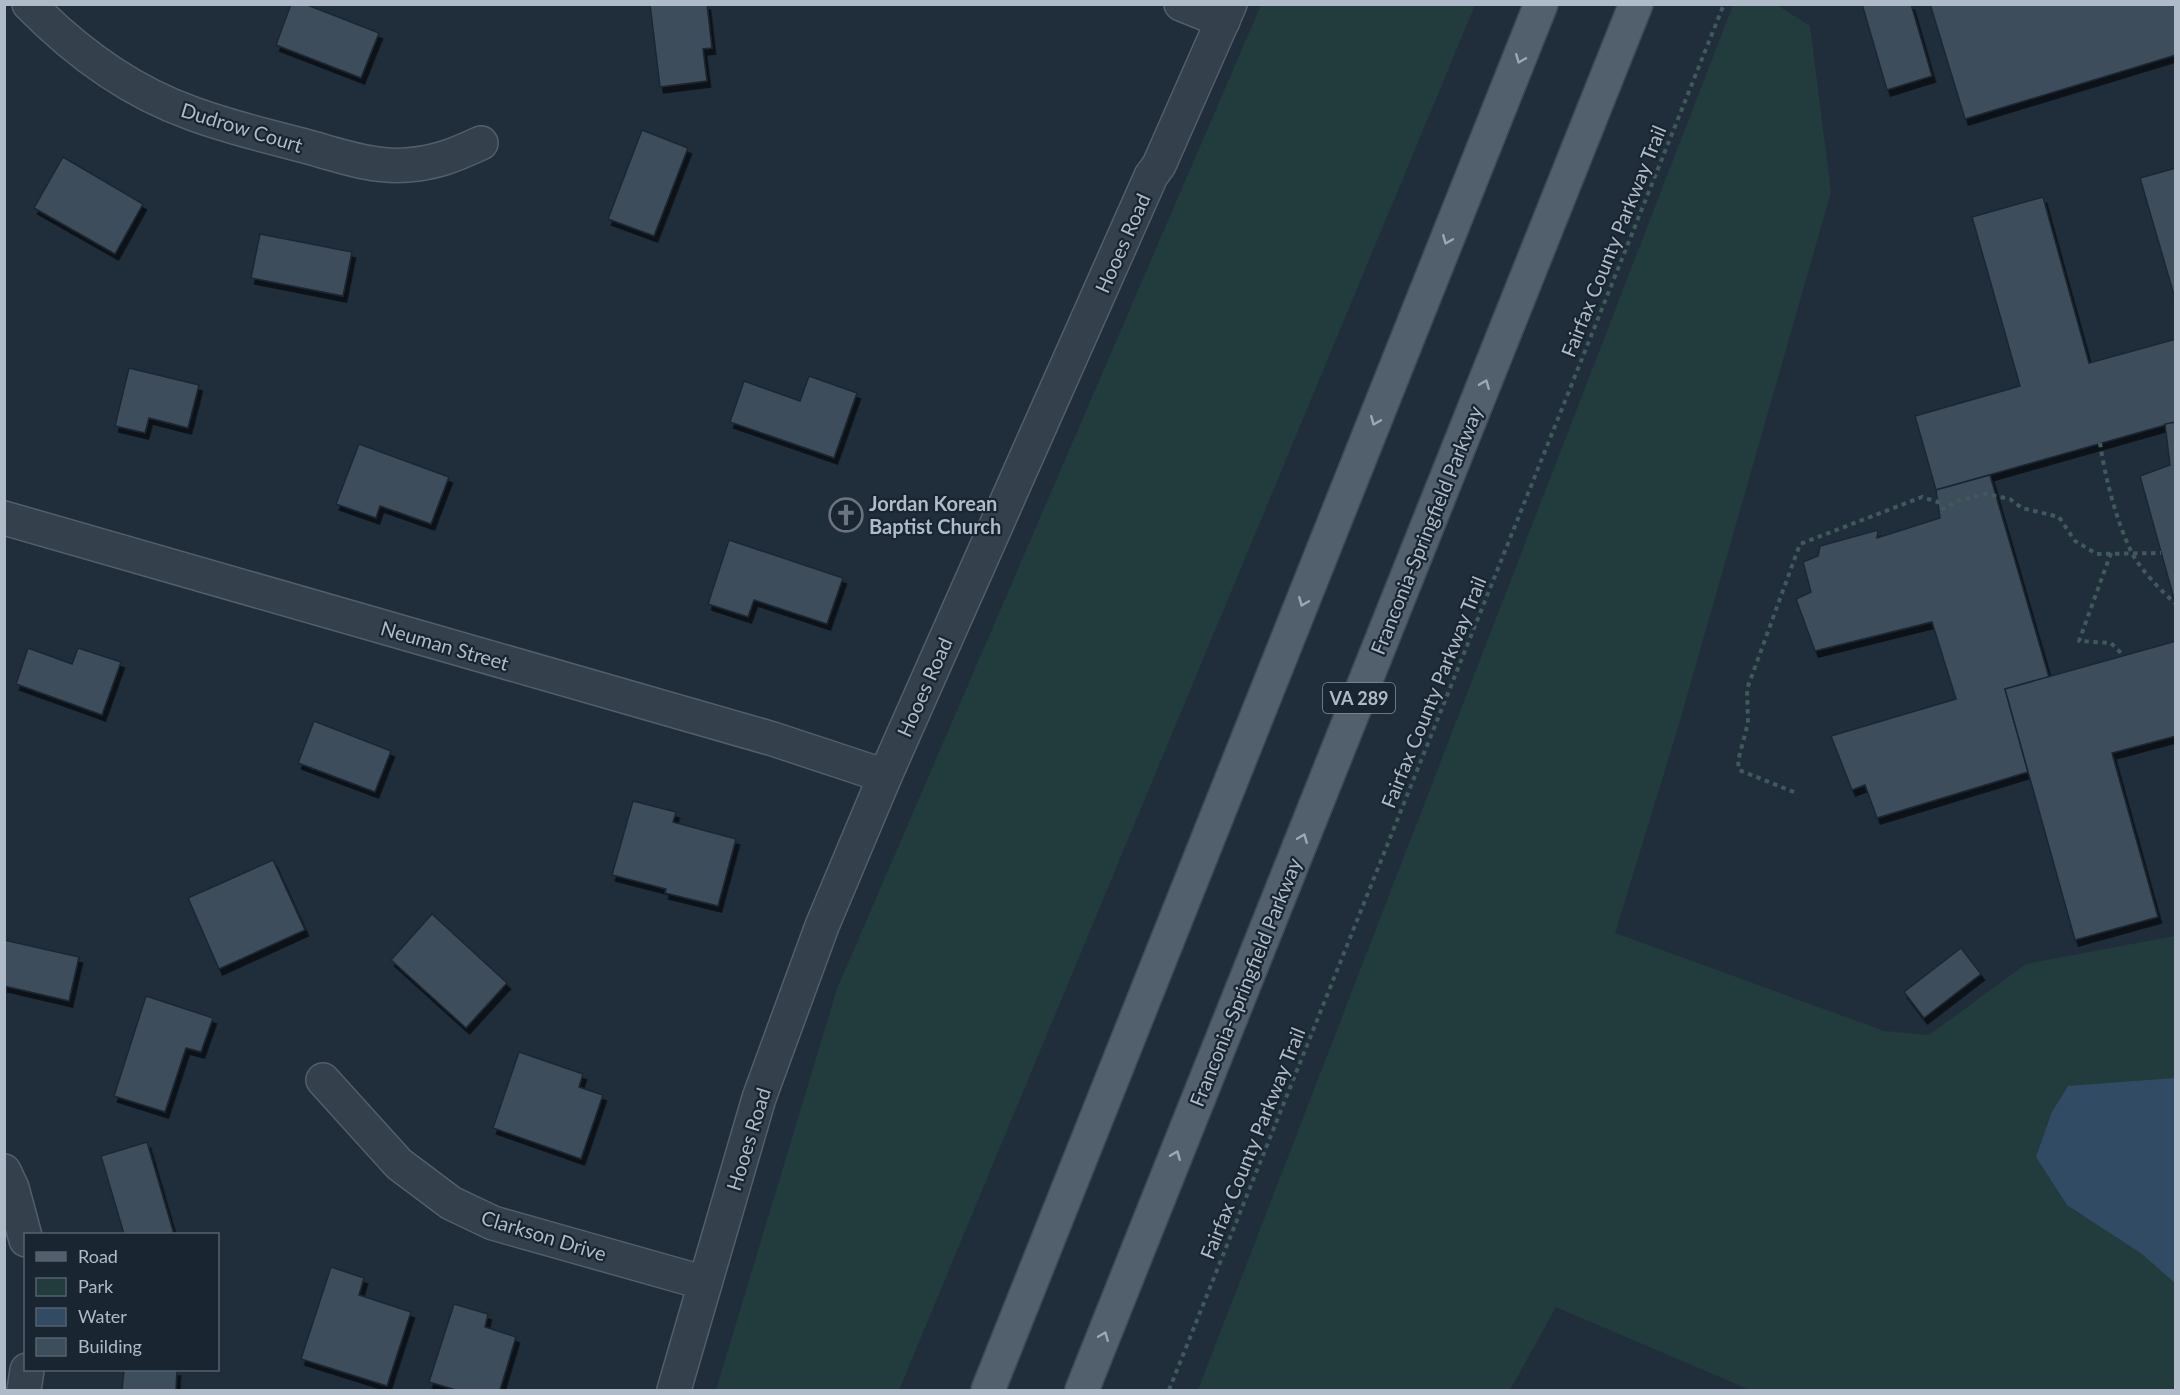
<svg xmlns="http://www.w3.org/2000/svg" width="2180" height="1395" viewBox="0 0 2180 1395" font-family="Lato,sans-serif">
<defs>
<filter id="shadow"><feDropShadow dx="3.5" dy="6" stdDeviation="0" flood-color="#0009"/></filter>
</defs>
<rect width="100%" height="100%" fill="#202e3c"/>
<g fill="#223c3d">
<polygon points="1261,5 1475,5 899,1390 716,1390 837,989"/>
<polygon points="1733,5 1777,5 1810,26 1831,192 1676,734 1615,933 1884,1031 1929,1035 2026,964 2175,936 2175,1390 1750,1390 1556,1307 1510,1390 1198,1390"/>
</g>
<polygon fill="#324b65" points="2175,1078 2176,1078 2175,1283 2142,1254 2067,1205 2036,1157 2052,1112 2068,1086"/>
<g fill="#3c4d5c" stroke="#1b2733" stroke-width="1.5" filter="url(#shadow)">
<polygon points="291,4 305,4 379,33 361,78 276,45"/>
<polygon points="650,4 707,4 712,48 703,49 707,81 660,87"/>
<polygon points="1862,4 1911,4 1932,76 1887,90"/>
<polygon points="1930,4 2176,4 2176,55 1965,119"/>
<polygon points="642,130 688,148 654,236 608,219"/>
<polygon points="63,157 143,204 115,254 34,208"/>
<polygon points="2176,168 2176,302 2140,178"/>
<polygon points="2043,197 2089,363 2176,339 2176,422 1936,490 1915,416 2020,386 1972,217"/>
<polygon points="260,234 352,252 343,296 251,278"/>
<polygon points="129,368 199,385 188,428 149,418 145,433 115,426"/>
<polygon points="809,376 857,393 834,458 730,422 744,381 800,401"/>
<polygon points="2176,422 2176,606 2140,476 2170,465 2165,424"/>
<polygon points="359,444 449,477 431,524 380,506 376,518 336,504"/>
<polygon points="1990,475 2049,677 2005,689 2028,772 1877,818 1865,785 1852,790 1831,736 1956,699 1932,622 1815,651 1796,599 1811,592 1803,562 1818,556 1820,546 1878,530 1877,538 1940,518 1936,490"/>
<polygon points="729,540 843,578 827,624 754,600 748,617 708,604"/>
<polygon points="2176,641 2176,736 2112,753 2158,917 2075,940 2005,689"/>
<polygon points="28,648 72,664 78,648 121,662 102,715 16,684"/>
<polygon points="314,721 391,751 375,792 298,763"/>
<polygon points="633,801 676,812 673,822 736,839 718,906 665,893 666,889 612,875"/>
<polygon points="273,860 305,930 219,969 188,898"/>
<polygon points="432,914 507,983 466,1028 391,960"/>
<polygon points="4,940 79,957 69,1001 4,986"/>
<polygon points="1961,948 1981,974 1924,1018 1904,992"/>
<polygon points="146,996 213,1018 201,1052 186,1048 165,1112 114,1096"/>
<polygon points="519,1052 583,1074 579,1087 603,1095 581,1159 493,1128"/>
<polygon points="147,1142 174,1234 124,1234 101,1156"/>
<polygon points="331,1267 364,1278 359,1295 411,1312 387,1386 301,1359"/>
<polygon points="454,1304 488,1314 485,1327 516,1337 500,1390 456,1390 429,1382"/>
<polygon points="124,1370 177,1370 176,1390 122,1390"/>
</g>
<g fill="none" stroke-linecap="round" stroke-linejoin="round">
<defs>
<g id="minor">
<path d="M29,4C75,51 129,91 191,113C228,127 267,136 305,146C338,155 373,168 407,165C436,163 455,155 481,143"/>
<polyline points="1181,4 1223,21"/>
<polyline points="4,518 773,739 885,776"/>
<polyline points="323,1080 399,1164 451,1203 493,1223 705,1283"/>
<polyline points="4,1171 12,1188 26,1240"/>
<polyline points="24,1390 27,1370"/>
<polyline points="674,1390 759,1098 822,926 885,776 1151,176 1159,165 1230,4"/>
</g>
<g id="major">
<polyline points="988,1390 1541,4"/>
<polyline points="1082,1390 1636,4"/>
</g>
</defs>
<use href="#minor" stroke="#525e6a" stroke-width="36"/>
<use href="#major" stroke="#3d4955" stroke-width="36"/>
<g stroke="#40595a" stroke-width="4" stroke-dasharray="4.5 4.5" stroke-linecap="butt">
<path d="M2100,443C2105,477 2116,520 2131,551C2138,567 2162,592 2176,604"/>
<polyline points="2111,553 2079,641 2111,643 2124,656"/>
<polyline points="1794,792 1739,770 1738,761 1748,723 1747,689 1800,544 1922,497 1938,502 1943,509 1960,500 1986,494 2010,499 2022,508 2059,517 2075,541 2097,554 2161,553"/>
<polyline points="1169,1390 1724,4"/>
</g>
<use href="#minor" stroke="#34404c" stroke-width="33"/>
<use href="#major" stroke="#525f6d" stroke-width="33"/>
</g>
<defs><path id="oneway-chevron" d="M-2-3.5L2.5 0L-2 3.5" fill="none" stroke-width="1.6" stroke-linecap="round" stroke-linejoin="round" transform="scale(1.5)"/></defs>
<g stroke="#9ca9b6">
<use href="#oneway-chevron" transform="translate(1520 59) rotate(112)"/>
<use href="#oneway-chevron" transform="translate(1447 240) rotate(112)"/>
<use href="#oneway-chevron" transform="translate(1485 384) rotate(-68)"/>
<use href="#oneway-chevron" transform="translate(1375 421) rotate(112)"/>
<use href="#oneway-chevron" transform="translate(1303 602) rotate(112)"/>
<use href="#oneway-chevron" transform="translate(1303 838) rotate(-68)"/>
<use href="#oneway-chevron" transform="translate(1176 1155) rotate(-68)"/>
<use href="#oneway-chevron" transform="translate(1104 1336) rotate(-68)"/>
</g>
<defs>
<symbol id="church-ring" viewBox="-11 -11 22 22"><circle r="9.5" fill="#192531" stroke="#6b7280" stroke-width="1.5"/><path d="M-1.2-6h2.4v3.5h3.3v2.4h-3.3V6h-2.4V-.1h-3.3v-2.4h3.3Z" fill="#6b7280"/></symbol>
</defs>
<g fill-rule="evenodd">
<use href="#church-ring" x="827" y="496" width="38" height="38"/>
</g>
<g text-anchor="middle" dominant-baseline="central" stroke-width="4.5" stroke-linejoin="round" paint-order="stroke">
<rect fill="#192531" stroke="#828e9b" stroke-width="1.5" x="1323" y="683" width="72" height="30" rx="4.5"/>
<g font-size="18" font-weight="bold" fill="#afbbc8">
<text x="1359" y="698">VA 289</text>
</g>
<g font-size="20" fill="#afbbc8" stroke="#192531">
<text transform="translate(242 127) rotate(17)">Dudrow Court</text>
<text transform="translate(1613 241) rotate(-68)">Fairfax County Parkway Trail</text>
<text transform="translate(1122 243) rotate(-66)">Hooes Road</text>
<text transform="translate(1426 530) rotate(-68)">Franconia-Springfield Parkway</text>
<text transform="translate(445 645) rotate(16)">Neuman Street</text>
<text transform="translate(924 687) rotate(-66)">Hooes Road</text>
<text transform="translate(1433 692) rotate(-68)">Fairfax County Parkway Trail</text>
<text transform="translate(1245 982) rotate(-68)">Franconia-Springfield Parkway</text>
<text transform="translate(748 1139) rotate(-73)">Hooes Road</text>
<text transform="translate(1252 1143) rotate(-68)">Fairfax County Parkway Trail</text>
<text transform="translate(544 1235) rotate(17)">Clarkson Drive</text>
</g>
<g font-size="20" font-weight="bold" fill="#afbbc8" stroke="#192531" text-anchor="start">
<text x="869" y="503">Jordan Korean<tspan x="869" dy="23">Baptist Church</tspan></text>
</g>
</g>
<rect width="2180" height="1395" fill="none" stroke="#afbbc8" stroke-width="12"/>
<rect x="24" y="1233" width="195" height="138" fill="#192531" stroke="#55616d" stroke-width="1.5"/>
<rect x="36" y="1252" width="30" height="9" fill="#525f6d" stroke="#55616d" stroke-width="1.5"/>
<text x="78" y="1263" font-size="18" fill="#afbbc8">Road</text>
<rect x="36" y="1278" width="30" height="18" fill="#223c3d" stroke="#55616d" stroke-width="1.5"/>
<text x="78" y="1293" font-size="18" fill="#afbbc8">Park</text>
<rect x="36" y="1308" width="30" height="18" fill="#324b65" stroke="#55616d" stroke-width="1.5"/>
<text x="78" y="1323" font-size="18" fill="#afbbc8">Water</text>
<rect x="36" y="1338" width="30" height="18" fill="#3c4d5c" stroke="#55616d" stroke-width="1.5"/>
<text x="78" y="1353" font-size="18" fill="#afbbc8">Building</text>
</svg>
